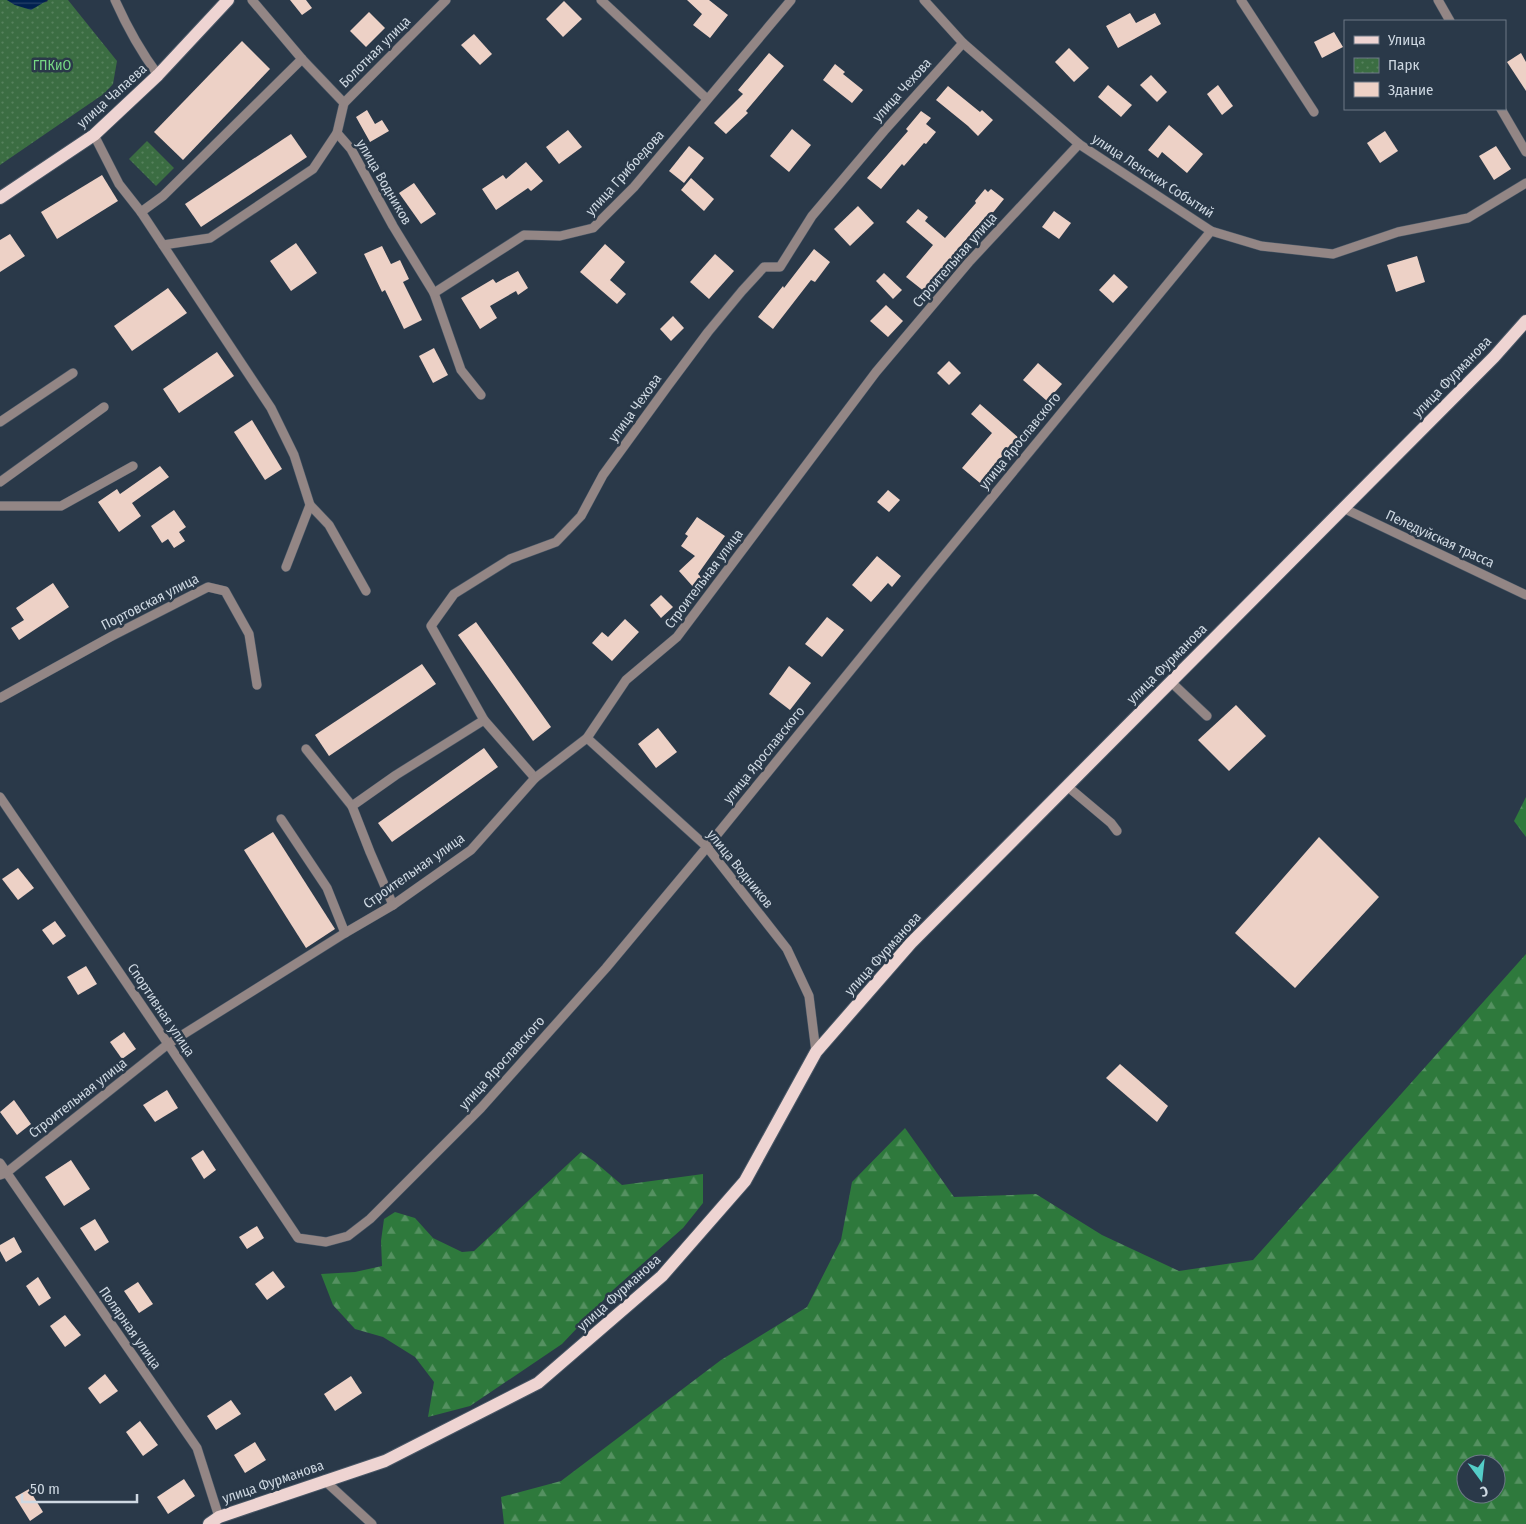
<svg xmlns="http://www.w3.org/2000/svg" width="1526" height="1524" viewBox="0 0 1526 1524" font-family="'Fira Sans Condensed',sans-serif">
<defs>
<pattern id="forest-firs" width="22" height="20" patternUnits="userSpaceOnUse" patternTransform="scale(1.25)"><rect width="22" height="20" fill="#2e793c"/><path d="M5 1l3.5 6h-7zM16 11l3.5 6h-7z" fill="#559161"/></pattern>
<pattern id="park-dots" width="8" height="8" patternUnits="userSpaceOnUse" patternTransform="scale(1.25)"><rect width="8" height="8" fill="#3b6d42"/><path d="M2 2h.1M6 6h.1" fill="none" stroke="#56815d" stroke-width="1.8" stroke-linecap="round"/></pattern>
<pattern id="water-rules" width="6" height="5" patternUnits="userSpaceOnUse" patternTransform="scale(1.25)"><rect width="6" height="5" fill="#00204f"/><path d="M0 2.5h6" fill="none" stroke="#244068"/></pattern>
</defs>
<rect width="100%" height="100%" fill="#2a3949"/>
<g fill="url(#forest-firs)" fill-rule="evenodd">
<polygon points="1526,797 1526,837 1514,821"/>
<path d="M1526,954V1524H504L501,1497L561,1481L721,1360L807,1307L841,1240L852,1182L905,1128L954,1197L1036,1194L1102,1235L1179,1271L1253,1260ZM1466,1464H1496V1494H1466Z"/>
<polygon points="581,1152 595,1162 622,1185 703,1174 703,1203 683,1228 613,1290 562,1344 470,1406 428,1417 434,1382 415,1357 383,1337 355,1329 333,1305 321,1274 355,1272 382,1266 381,1241 384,1219 395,1212 415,1218 433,1238 462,1252 474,1251"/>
</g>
<g fill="url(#park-dots)">
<polygon points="0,0 7,0 15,5 47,2 48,0 68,0 117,61 113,84 105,93 0,165"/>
<polygon points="147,141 174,168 156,186 129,159"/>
</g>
<polygon fill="url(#water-rules)" points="7,0 48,0 31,10 15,5"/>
<g fill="#edd1c6">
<polygon points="290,0 306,0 312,8 302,15"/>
<polygon points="687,0 709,0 728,15 710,38 693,25 702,14"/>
<polygon points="564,1 582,19 563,37 546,19"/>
<polygon points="369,12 385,28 366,47 350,31"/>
<polygon points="1130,13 1136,23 1155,13 1161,24 1118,48 1106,26"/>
<polygon points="1334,32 1343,47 1322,58 1314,42"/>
<polygon points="474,34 492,54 480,65 461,45"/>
<polygon points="242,41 270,69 183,160 154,132"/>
<polygon points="1069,48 1089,68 1074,82 1055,62"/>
<polygon points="769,53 784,66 746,111 748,113 726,134 714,123 743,94 738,90"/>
<polygon points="1521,53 1526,62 1526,91 1507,62"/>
<polygon points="835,64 845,72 843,74 863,90 852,103 823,80"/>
<polygon points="1151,75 1167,92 1157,102 1140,85"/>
<polygon points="1108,85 1132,105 1121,117 1098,97"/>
<polygon points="1218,85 1233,106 1222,115 1207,94"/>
<polygon points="948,86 980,112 982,110 993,120 978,136 968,126 936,100"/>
<polygon points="367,110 375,124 382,120 389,131 370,142 356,117"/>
<polygon points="921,111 931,118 926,124 936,132 926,144 924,143 904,166 902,164 881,189 867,178 908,131 906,129"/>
<polygon points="1169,125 1203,154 1187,173 1162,152 1158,158 1148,150"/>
<polygon points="792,129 811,145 789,172 770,156"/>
<polygon points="568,130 582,147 559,164 546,147"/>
<polygon points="1385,131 1398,151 1380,163 1367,143"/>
<polygon points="291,134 307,157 201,227 185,204"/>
<polygon points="689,146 704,158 684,183 669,171"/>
<polygon points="1496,146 1511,169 1494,180 1479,156"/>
<polygon points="526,162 543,181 531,191 528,188 496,210 482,189 503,175 506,179"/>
<polygon points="102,175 118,201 57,239 41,212"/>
<polygon points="691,178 714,199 704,211 681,190"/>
<polygon points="414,183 436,214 421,224 399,193"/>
<polygon points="985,189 988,192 991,189 1004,199 991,215 989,213 958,249 965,255 956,265 952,261 925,292 906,277 933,245 906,222 918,209 928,217 925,221 945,238 976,203 975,201"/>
<polygon points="858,206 874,223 850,246 834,229"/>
<polygon points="1054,211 1071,223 1059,239 1042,227"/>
<polygon points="10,234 25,256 0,272 0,240"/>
<polygon points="296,243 317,273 291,291 270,261"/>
<polygon points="605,244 625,262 610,280 626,294 617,304 580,272"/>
<polygon points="382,246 391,264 400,260 409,279 403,282 422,320 404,329 385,290 382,292 364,254"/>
<polygon points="814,249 830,262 815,282 811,280 773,329 758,317 783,286 784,288"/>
<polygon points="715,254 734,271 709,299 690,282"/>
<polygon points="1417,256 1425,282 1396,292 1387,265"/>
<polygon points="518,271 528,288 518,295 516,291 490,306 497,318 480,329 461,298 493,279 496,283"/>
<polygon points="884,273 902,290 893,299 876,281"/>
<polygon points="1114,274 1128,287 1113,303 1099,290"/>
<polygon points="168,288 187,313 132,351 114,326"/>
<polygon points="886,305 903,321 888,337 870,321"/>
<polygon points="673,316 684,328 671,341 660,329"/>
<polygon points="434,348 448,375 433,383 419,356"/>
<polygon points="217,352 234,376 179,413 163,389"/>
<polygon points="949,361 961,373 949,385 937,373"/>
<polygon points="1038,363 1062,384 1047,401 1023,380"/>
<polygon points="980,404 1019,438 1010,449 1009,448 980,483 962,468 992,433 971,414"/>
<polygon points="252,420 282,469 265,480 234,432"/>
<polygon points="160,466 169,477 132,503 141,516 119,532 98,502 117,489 120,494"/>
<polygon points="888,490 900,500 889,512 877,502"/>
<polygon points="174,510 186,527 179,532 185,541 174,548 168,539 162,543 151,526"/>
<polygon points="697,517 725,536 698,574 704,580 695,589 679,571 695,556 681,546 688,536 685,534"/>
<polygon points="877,556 901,576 892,587 888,583 871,602 852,585"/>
<polygon points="53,583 69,607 19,640 11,628 24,620 16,608"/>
<polygon points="661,595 673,607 661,618 650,605"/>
<polygon points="827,617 844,630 822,657 805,644"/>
<polygon points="625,619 639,632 612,661 592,643 602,632 608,637"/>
<polygon points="476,622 551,727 533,741 458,635"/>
<polygon points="422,664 436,684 329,756 315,735"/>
<polygon points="789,666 811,683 790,710 769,694"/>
<polygon points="1236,705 1266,736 1229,771 1198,740"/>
<polygon points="658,728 677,752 656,768 638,744"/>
<polygon points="484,748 498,767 392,842 378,823"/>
<polygon points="273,832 335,929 306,948 244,850"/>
<polygon points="1319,837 1379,897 1295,988 1235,933"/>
<polygon points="18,868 34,888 18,900 2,879"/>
<polygon points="55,921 66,936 53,945 42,930"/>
<polygon points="86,966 97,984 78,995 67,977"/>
<polygon points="124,1032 136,1049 122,1059 110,1042"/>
<polygon points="1120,1064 1168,1106 1157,1122 1106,1078"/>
<polygon points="167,1090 178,1108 155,1122 143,1105"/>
<polygon points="14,1100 31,1124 17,1135 0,1112"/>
<polygon points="203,1150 216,1170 204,1179 191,1158"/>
<polygon points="71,1160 90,1189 64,1206 45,1177"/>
<polygon points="95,1219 109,1242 95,1251 80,1228"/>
<polygon points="257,1226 264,1238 247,1249 239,1237"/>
<polygon points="14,1237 22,1252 6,1262 0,1251 0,1245"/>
<polygon points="273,1271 285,1287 267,1300 255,1284"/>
<polygon points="38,1277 51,1298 39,1306 26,1286"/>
<polygon points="138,1282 153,1304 139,1313 124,1291"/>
<polygon points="65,1315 81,1335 65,1347 50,1326"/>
<polygon points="105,1374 118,1391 100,1404 88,1388"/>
<polygon points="351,1376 362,1393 335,1411 324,1394"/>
<polygon points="231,1400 241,1414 216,1430 207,1416"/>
<polygon points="140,1421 158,1445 143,1456 126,1432"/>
<polygon points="255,1442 266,1460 245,1473 234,1455"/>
<polygon points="184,1479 195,1496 168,1514 157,1497"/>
<polygon points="29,1489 43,1512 30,1521 15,1497"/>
</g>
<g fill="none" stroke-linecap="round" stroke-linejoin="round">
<defs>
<g id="minor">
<path d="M115,0C127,27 141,52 158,75"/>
<polyline points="252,0 302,59 344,103 337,133 351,149 393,226 434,293 461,370 481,395"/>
<polyline points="601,0 707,99"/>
<polyline points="924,0 963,43 1079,144 1211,231 1261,246 1333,254 1398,232 1468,218 1526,183"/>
<polyline points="1241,0 1314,112"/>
<polyline points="1438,0 1450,21"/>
<polyline points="344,103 446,0"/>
<polyline points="1501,109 1526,152"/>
<polyline points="94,135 119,184 141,212 271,408 294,455 310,505 286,567"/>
<polyline points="141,212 163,196 302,59"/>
<polyline points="163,245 210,238 313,169 337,133"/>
<polyline points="434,293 524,235 560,236 593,228 634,187 791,0"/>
<polyline points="0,422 73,373"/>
<polyline points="0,482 104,407"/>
<polyline points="310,505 329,525 366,591"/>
<polyline points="0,506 61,506 133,466"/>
<polyline points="1343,508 1526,595"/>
<polyline points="1171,682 1207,716"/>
<polyline points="0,698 112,636 208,587 225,591 249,634 257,685"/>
<polyline points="587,738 707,847 787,949 809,996 816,1052"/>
<polyline points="306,749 352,806"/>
<polyline points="535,778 484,720 431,626 454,594 510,559 556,542 581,516 603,475 667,387 708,332 742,291 764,267 780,267 812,216 884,131 963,43"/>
<polyline points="1067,786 1111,823 1117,831"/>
<polyline points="0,797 168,1044 298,1238 326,1242 348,1236 370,1219 481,1108 606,968 707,847 928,575 1211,231"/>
<polyline points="281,819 327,888 345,933"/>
<polyline points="393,905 370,852 352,806 396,775 484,720"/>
<polyline points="0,1163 197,1448 219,1517"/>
<polyline points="0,1175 6,1173 168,1044 345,933 393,905 471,850 535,778 587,738 626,680 677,637 876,372 969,262 1079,144"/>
<polyline points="324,1480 372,1524"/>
</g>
<g id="major">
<polyline points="0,198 94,135 158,75 228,0"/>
<polyline points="209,1524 219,1517 385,1461 538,1383 662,1276 745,1181 816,1052 911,943 1494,357 1526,321"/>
</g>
</defs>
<use href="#minor" stroke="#485665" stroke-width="10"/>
<use href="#major" stroke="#485665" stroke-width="14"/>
<use href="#minor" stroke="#938685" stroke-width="9"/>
<use href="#major" stroke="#eed4d2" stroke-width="12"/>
</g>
<g text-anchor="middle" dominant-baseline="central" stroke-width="5" stroke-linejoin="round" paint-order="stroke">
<g font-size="14" fill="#ced8e2" stroke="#2a3949">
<text transform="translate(375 52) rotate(-45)">Болотная улица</text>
<text transform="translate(902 90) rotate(-48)">улица Чехова</text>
<text transform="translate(112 96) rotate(-42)">улица Чапаева</text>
<text transform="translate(625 173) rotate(-48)">улица Грибоедова</text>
<text transform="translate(1153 176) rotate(33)">улица Ленских Событий</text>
<text transform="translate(384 182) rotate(60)">улица Водников</text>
<text transform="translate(955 260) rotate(-49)">Строительная улица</text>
<text transform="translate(1452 377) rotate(-46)">улица Фурманова</text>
<text transform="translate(635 408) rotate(-54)">улица Чехова</text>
<text transform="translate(1020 441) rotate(-51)">улица Ярославского</text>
<text transform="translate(1440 539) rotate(25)">Пеледуйская трасса</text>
<text transform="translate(704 579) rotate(-53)">Строительная улица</text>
<text transform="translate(150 602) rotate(-27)">Портовская улица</text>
<text transform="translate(1167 664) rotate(-45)">улица Фурманова</text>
<text transform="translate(764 755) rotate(-51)">улица Ярославского</text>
<text transform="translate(740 869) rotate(51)">улица Водников</text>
<text transform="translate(414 871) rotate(-35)">Строительная улица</text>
<text transform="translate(883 954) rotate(-48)">улица Фурманова</text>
<text transform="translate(161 1010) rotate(56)">Спортивная улица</text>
<text transform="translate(502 1063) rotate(-48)">улица Ярославского</text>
<text transform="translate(78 1098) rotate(-38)">Строительная улица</text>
<text transform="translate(619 1293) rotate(-42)">улица Фурманова</text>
<text transform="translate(130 1328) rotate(55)">Полярная улица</text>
<text transform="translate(273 1482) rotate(-19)">улица Фурманова</text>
</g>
<g font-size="14" fill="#76d884" stroke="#2a3949">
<text x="52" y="65">ГПКиО</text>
</g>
</g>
<rect x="1344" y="20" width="162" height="90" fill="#2a3949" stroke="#6c7986"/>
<rect x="1354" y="36" width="25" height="8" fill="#eed4d2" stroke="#6c7986"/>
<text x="1388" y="45" font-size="15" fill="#ced8e2">Улица</text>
<rect x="1354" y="58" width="25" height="15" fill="url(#park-dots)" stroke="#6c7986"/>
<text x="1388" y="70" font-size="15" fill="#ced8e2">Парк</text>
<rect x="1354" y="82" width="25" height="15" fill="#edd1c6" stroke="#6c7986"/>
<text x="1388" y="95" font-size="15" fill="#ced8e2">Здание</text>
<g transform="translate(1481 1479) rotate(165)"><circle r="24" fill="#2a3949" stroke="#6c7986"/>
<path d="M0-4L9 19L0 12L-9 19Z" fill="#54cdc8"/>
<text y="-8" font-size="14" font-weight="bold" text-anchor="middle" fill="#ced8e2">С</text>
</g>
<path d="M22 1494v8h115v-8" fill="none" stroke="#ced8e2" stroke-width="2.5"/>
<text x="30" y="1494" font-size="15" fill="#ced8e2" stroke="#2a3949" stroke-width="4" paint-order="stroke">50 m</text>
</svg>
